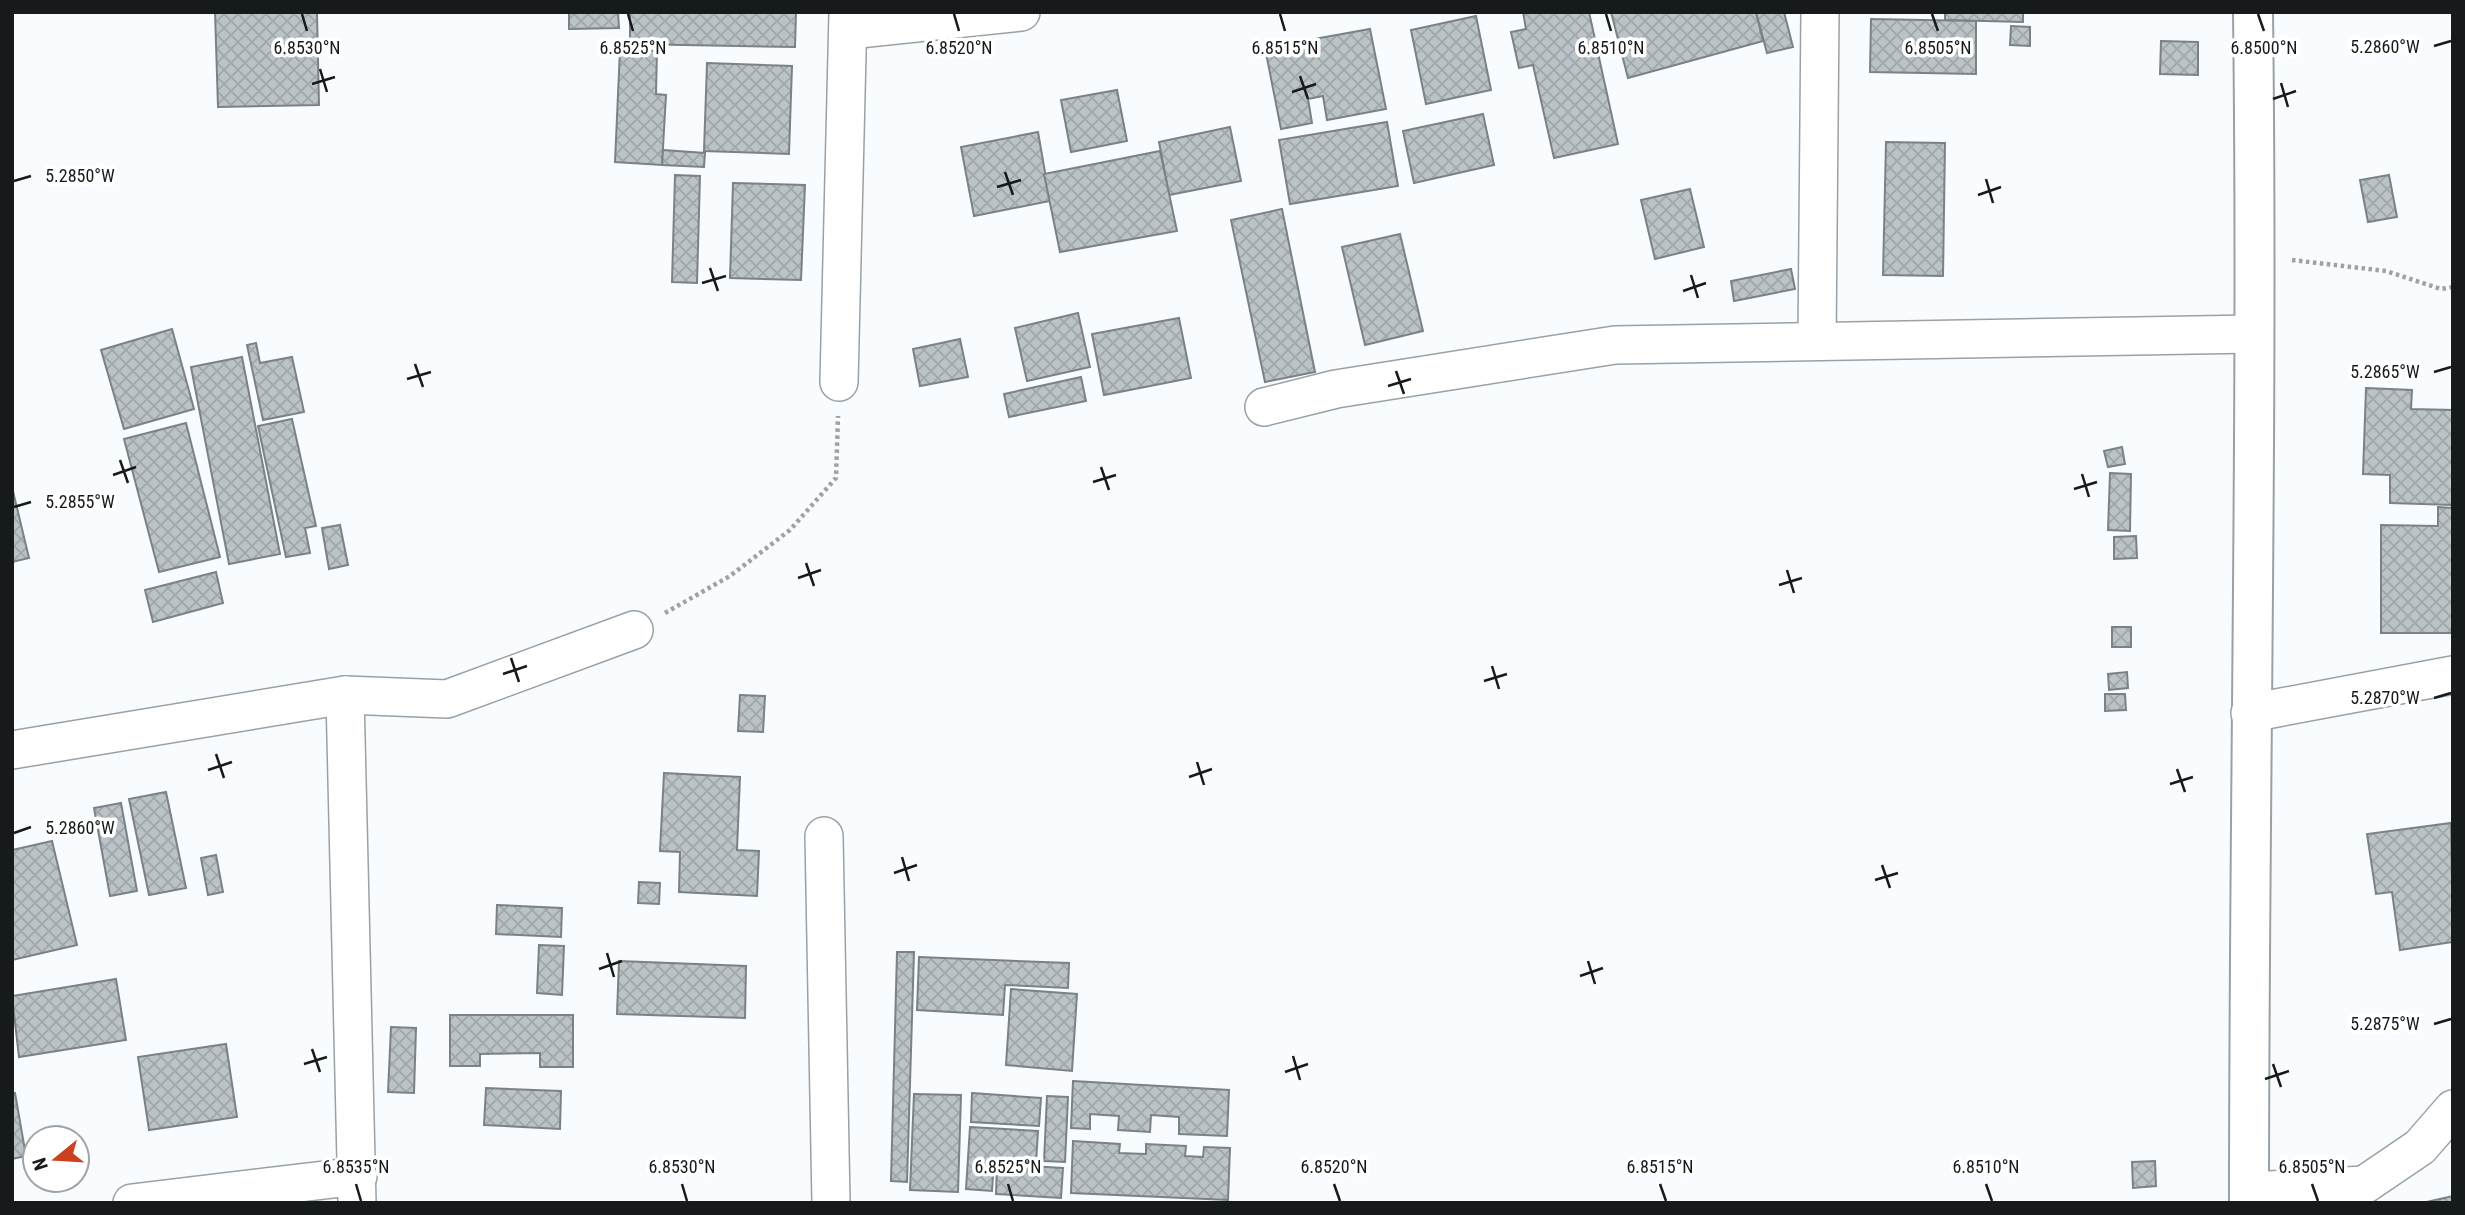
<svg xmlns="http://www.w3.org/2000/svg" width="2465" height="1215" viewBox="0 0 2465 1215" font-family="'Roboto Condensed',sans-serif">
<defs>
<pattern id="building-cross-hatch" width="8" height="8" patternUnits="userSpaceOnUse" patternTransform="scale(1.75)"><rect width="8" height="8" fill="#bbc3c7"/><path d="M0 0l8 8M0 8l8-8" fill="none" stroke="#a0a7aa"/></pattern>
</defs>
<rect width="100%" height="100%" fill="#f8fcff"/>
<g fill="url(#building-cross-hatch)" stroke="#7b8286" stroke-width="2">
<polygon points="215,12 317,12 319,105 218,107"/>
<polygon points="569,12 618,12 619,28 569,29"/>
<polygon points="630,12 796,12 795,47 630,44"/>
<polygon points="1523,12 1589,12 1618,144 1554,158 1533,65 1519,68 1511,32 1526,29"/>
<polygon points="1611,12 1756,12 1763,41 1628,78"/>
<polygon points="1756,12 1784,12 1793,47 1767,53"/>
<polygon points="1945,12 2023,12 2023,22 1945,20"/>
<polygon points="1476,16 1491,90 1426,104 1411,30"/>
<polygon points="1871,19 1976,21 1976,74 1870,72"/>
<polygon points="2011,26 2030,27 2030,46 2010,45"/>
<polygon points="1370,29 1386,109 1327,120 1323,96 1308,99 1312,123 1281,129 1265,48"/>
<polygon points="2161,41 2198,42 2198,75 2160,74"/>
<polygon points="620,49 657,51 656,94 666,95 662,165 615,162"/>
<polygon points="707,63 792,66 789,154 704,151"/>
<polygon points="1117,90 1127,141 1071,152 1061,100"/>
<polygon points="1483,114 1494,165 1414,183 1403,131"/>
<polygon points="1387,122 1398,186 1290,204 1279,140"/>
<polygon points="1230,127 1241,181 1169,195 1159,142"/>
<polygon points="1038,132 1050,201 974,216 961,147"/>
<polygon points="1886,142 1945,143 1943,276 1883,275"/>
<polygon points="663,150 705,153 704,167 662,165"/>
<polygon points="1160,151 1177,231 1060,252 1044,174"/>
<polygon points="675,175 700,176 697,283 672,282"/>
<polygon points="2389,175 2397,217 2368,222 2360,180"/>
<polygon points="733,183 805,185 801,280 730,278"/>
<polygon points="1690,189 1704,247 1655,259 1641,200"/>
<polygon points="1282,209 1315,372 1265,382 1231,220"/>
<polygon points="1400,234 1423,331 1365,345 1342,247"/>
<polygon points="1791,269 1795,289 1734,301 1731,281"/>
<polygon points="1078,313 1090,367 1027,381 1015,328"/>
<polygon points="1179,318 1191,378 1104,395 1092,334"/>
<polygon points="172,329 194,409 124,429 101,350"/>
<polygon points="960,339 968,377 920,386 913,349"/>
<polygon points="256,343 260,363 292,357 304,412 263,420 247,345"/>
<polygon points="242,357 280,554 229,564 191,367"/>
<polygon points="1081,377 1086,401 1009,417 1004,394"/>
<polygon points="2366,388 2412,390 2411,409 2453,410 2453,505 2390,503 2390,475 2363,474"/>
<polygon points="292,419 316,526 305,528 310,553 286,557 258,426"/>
<polygon points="186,423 220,557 159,572 124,439"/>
<polygon points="2122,447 2125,464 2108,467 2104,451"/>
<polygon points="2110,473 2131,474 2130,531 2108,530"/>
<polygon points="12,487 29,558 12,562"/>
<polygon points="2438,507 2453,508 2453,633 2381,633 2381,525 2438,526"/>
<polygon points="340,525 348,565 329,569 322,528"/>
<polygon points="2136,536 2137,558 2114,559 2114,537"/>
<polygon points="216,572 223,603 153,622 145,590"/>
<rect x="2112" y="627" width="19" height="20"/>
<polygon points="2127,672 2128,688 2109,690 2108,674"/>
<polygon points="2105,694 2125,694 2126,710 2105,711"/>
<polygon points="740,695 765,696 763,732 738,731"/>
<polygon points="664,773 740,777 737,850 759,851 757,896 679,892 680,852 660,851"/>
<polygon points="166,792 186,888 149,895 129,799"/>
<polygon points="121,803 137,891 110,896 94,808"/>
<polygon points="2451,823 2453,942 2400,950 2392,892 2376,894 2367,834"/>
<polygon points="52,841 77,945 12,960 12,850"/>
<polygon points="216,855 223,892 208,895 201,858"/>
<polygon points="639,882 660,883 659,904 638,903"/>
<polygon points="497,905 562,908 561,937 496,934"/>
<polygon points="539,945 564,946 562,995 537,993"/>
<polygon points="897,952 914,952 907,1182 891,1181"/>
<polygon points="919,957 1069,963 1068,988 1005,985 1003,1015 917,1010"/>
<polygon points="619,961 746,966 745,1018 617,1014"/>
<polygon points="116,979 126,1040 19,1057 12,996"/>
<polygon points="1011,989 1077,994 1072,1071 1006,1065"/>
<polygon points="450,1015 573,1015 573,1067 540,1067 540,1053 480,1054 480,1066 450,1066"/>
<polygon points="391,1027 416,1028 414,1093 388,1092"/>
<polygon points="226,1044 237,1117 149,1130 138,1057"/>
<polygon points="1073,1081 1229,1090 1227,1136 1179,1134 1179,1117 1151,1115 1150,1132 1118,1130 1119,1116 1090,1114 1090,1129 1071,1128"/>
<polygon points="486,1088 561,1091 560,1129 484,1125"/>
<polygon points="12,1093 15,1093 26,1156 12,1159"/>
<polygon points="972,1093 1041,1098 1039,1126 971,1122"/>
<polygon points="914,1094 961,1095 958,1192 910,1190"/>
<polygon points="1047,1096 1068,1097 1065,1162 1044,1161"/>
<polygon points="970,1127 1038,1131 1036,1163 994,1160 992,1191 966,1189"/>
<polygon points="1073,1141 1120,1144 1119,1153 1146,1154 1146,1144 1186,1146 1185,1156 1203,1157 1204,1147 1230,1148 1228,1200 1071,1193"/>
<polygon points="2155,1161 2156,1186 2133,1188 2132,1162"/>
<polygon points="997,1164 1063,1168 1061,1198 996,1194"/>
<polygon points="2453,1196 2453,1203 2422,1203"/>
</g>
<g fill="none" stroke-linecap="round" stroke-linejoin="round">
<defs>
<g id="street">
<polyline points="849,30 1021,12"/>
<polyline points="1817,340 1820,12"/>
<polyline points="839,382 848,12"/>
<polyline points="1264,407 1336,389 1615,345 2254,334"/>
<polyline points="345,695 357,1203"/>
<polyline points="2250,713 2453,675"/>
<polyline points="12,750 345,695 447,699 634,630"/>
<polyline points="824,836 831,1203"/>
<polyline points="2249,1191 2364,1185 2420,1147 2453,1109"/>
<polyline points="132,1203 358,1176"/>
</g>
<path id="secondary" d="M2249,1203C2249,806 2258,409 2253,12"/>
</defs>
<use href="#street" stroke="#9aa1a5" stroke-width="40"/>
<use href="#secondary" stroke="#9aa1a5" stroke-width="42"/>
<g stroke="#9ea2a4" stroke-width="4.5" stroke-dasharray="3.5 3.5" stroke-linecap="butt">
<polyline points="2292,260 2386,271 2441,289 2453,287"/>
<polyline points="665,613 730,576 790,530 836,478 838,416"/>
</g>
<use href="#street" stroke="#fff" stroke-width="37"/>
<use href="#secondary" stroke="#fff" stroke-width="38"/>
</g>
<path fill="none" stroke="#171a1b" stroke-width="2.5" d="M302,14L307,31M628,14L633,31M954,14L959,31M1280,14L1285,31M1606,14L1611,31M1932,14L1938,31M2258,14L2264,31M2434,46L2451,41M320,69L327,92M1300,76L1308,99M2281,83L2288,107M312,84L335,77M1292,92L1316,84M2273,99L2296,91M1005,172L1013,195M1986,179L1993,203M14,181L31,176M997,187L1021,180M1978,195L2001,187M710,268L718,291M1691,275L1698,298M702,283L726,276M1683,291L1706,283M415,364L423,387M1396,371L1404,394M2434,372L2451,367M407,379L431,372M1388,386L1411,379M120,460L128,483M1101,467L1109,490M2082,474L2089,497M113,475L136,467M1093,482L1116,475M2074,489L2097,482M14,507L31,502M806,563L814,586M1787,570L1794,593M798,578L821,570M1779,585L1802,578M511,658L519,682M1492,666L1499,689M503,674L527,666M1484,681L1507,674M2434,698L2451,693M216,754L224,778M1197,762L1204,785M2177,769L2185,792M208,770L232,762M1189,777L1212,769M2170,784L2193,777M14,833L31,827M902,857L909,881M1882,865L1890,888M894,873L917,865M1875,880L1898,873M607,953L614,977M1588,961L1595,984M599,969L622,961M1580,976L1603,968M2434,1024L2451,1019M312,1049L320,1072M1293,1056L1300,1080M304,1064L327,1057M2273,1064L2281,1087M1285,1072L1308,1064M2265,1079L2289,1071M356,1184L361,1201M682,1184L687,1201M1008,1184L1013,1201M1334,1184L1340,1201M1660,1184L1666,1201M1986,1184L1992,1201M2312,1184L2318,1201"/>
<g font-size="18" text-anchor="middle" fill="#171a1b" stroke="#fff" stroke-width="7" stroke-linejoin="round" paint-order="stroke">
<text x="2385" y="53">5.2860°W</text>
<text x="307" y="54">6.8530°N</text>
<text x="633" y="54">6.8525°N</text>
<text x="959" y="54">6.8520°N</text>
<text x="1285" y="54">6.8515°N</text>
<text x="1611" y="54">6.8510°N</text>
<text x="1938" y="54">6.8505°N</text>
<text x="2264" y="54">6.8500°N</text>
<text x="80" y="182">5.2850°W</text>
<text x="2385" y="378">5.2865°W</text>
<text x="80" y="508">5.2855°W</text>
<text x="2385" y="704">5.2870°W</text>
<text x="80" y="834">5.2860°W</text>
<text x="2385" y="1030">5.2875°W</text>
<text x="356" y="1173">6.8535°N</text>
<text x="682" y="1173">6.8530°N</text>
<text x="1008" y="1173">6.8525°N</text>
<text x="1334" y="1173">6.8520°N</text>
<text x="1660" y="1173">6.8515°N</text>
<text x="1986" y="1173">6.8510°N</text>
<text x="2312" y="1173">6.8505°N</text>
</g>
<rect width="2465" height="1215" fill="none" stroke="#171a1b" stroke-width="28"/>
<g transform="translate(56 1159) rotate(252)"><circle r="33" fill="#ffffff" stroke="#a2a3a4" stroke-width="2"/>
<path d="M0-5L12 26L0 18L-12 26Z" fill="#cb4021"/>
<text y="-10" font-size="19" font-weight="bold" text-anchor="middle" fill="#171a1b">N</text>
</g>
</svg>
